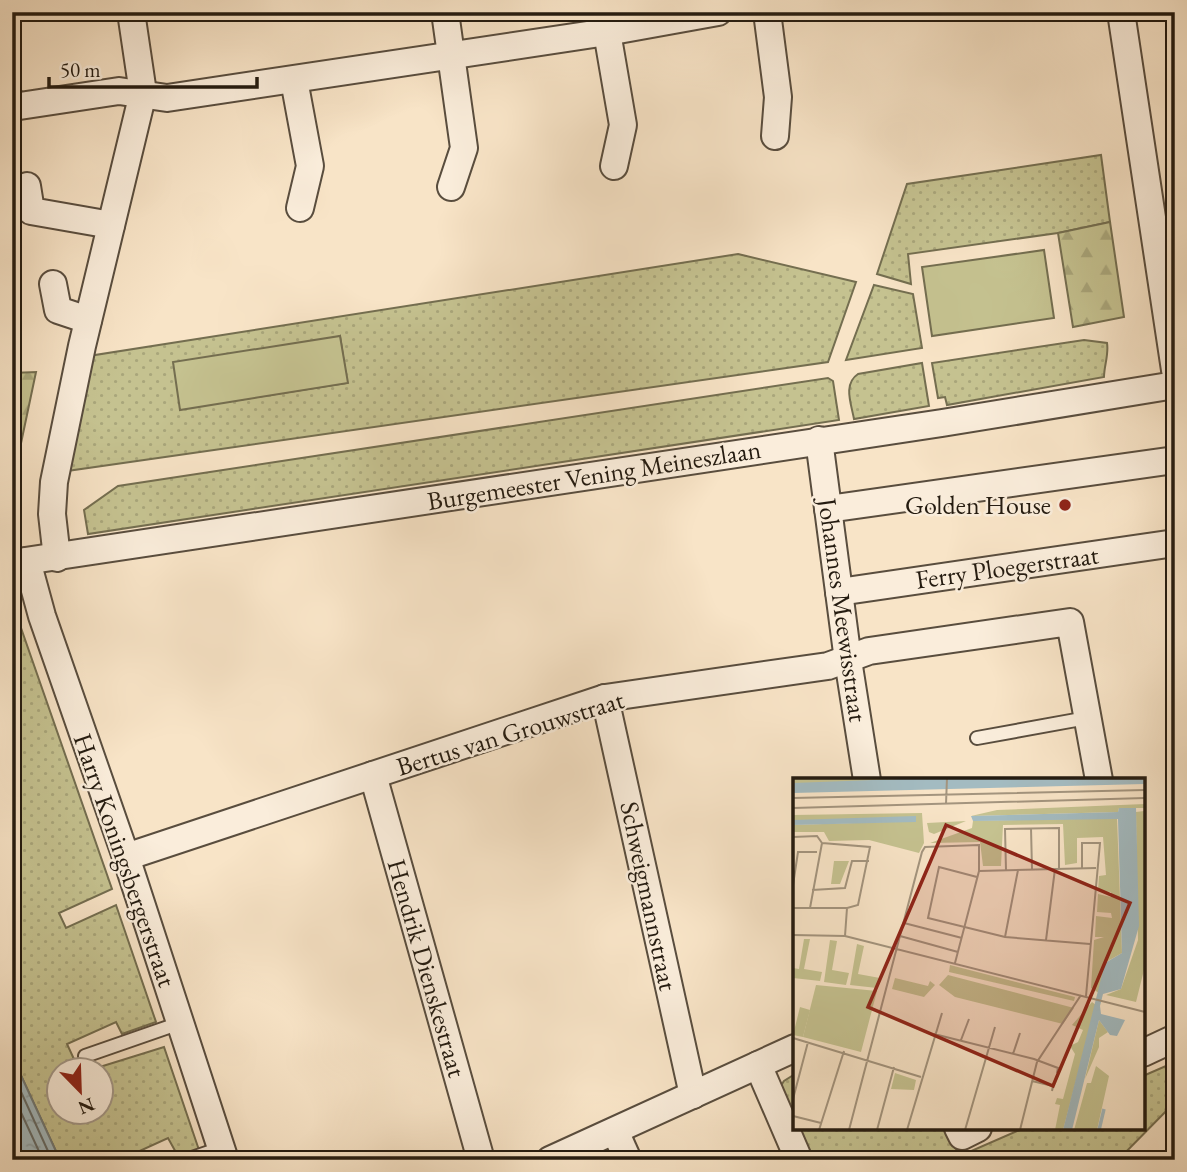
<svg xmlns="http://www.w3.org/2000/svg" width="1187" height="1172" viewBox="0 0 1187 1172" font-family="'EB Garamond',serif">
<defs>
<pattern id="grass-dots" width="8" height="8" patternUnits="userSpaceOnUse" patternTransform="scale(1.75)"><rect width="8" height="8" fill="#c5c290"/><path d="M2 2h.1M6 6h.1" fill="none" stroke="#a9a67b" stroke-width="1.8" stroke-linecap="round"/></pattern>
<pattern id="forest-firs" width="22" height="20" patternUnits="userSpaceOnUse" patternTransform="scale(1.75)"><rect width="22" height="20" fill="#c5c290"/><path d="M5 1l3.5 6h-7zM16 11l3.5 6h-7z" fill="#a9a67b"/></pattern>
<pattern id="water-ripples" width="26" height="14" patternUnits="userSpaceOnUse" patternTransform="scale(1.75)"><rect width="26" height="14" fill="#a3bbc1"/><path d="M2 4q2-2 4 0t4 0M15 11q2-2 4 0t4 0" fill="none" stroke="#8ca0a5"/></pattern>
</defs>
<rect width="100%" height="100%" fill="#f8e4c7"/>
<filter id="stains"><feTurbulence type="fractalNoise" baseFrequency=".00286" numOctaves="4"/><feColorMatrix values="0 0 0 0 .2 0 0 0 0 .09 0 0 0 0 .02 0 0 0 .5 -.17"/></filter>
<radialGradient id="worn" r=".72"><stop offset=".6" stop-color="#630" stop-opacity="0"/><stop offset="1" stop-color="#630" stop-opacity=".3"/></radialGradient>
<g fill="url(#grass-dots)" stroke="#746e50" stroke-width="2" fill-rule="evenodd">
<polygon points="1165,12 1175,12 1175,78"/>
<polygon points="1101,155 1110,222 1058,233 908,254 911,284 877,274 907,184"/>
<path d="M738,254L856,282L828,362L67,471L89,356ZM340,336L347,383L180,409Z"/>
<polygon points="874,285 913,294 922,348 846,360"/>
<path d="M1084,340L1107,343C1109,354 1104,366 1104,377L947,405L945,397L938,398L932,363Z"/>
<path d="M922,363L929,406L854,419C851,403 843,384 858,374Z"/>
<polygon points="828,378 833,381 839,420 88,534 84,510 118,486"/>
<polygon points="12,616 21,628 112,889 59,913 66,928 116,905 156,1022 122,1034 116,1022 67,1044 79,1070 60,1070 60,1112 102,1112 102,1070 90,1070 164,1047 199,1150 178,1156 168,1138 120,1160 60,1160 12,1056"/>
<polygon points="1175,1062 1175,1102 1118,1160 810,1160 795,1128 944,1128 960,1156 1024,1128 1143,1128 1143,1076"/>
<polygon points="795,1074 795,1127 780,1087 784,1081"/>
</g>
<g fill="url(#forest-firs)" stroke="#746e50" stroke-width="2">
<polygon points="1110,222 1124,317 1073,327 1058,233"/>
<polygon points="36,372 12,486 12,373"/>
</g>
<g fill="#c5c290" stroke="#746e50" stroke-width="2">
<polygon points="1044,250 1054,318 932,336 922,267"/>
<polygon points="340,336 348,383 180,410 173,362"/>
</g>
<polygon fill="url(#water-ripples)" stroke="#707b7a" stroke-width="2" points="12,1056 60,1160 12,1160"/>
<g fill="none" stroke-linecap="round" stroke-linejoin="round">
<g stroke="#646b68" stroke-width="2">
<polyline points="12,1072 52,1160"/>
<polyline points="12,1093 43,1160"/>
</g>
<defs>
<g id="service">
<polyline points="977,738 1087,718"/>
<polyline points="85,1056 180,1023"/>
<polyline points="186,1160 221,1148"/>
</g>
<g id="minor">
<polyline points="445,12 464,148 451,187"/>
<polyline points="767,12 778,97 775,136"/>
<polyline points="1121,12 1175,370"/>
<polyline points="607,32 623,125 614,166"/>
<polyline points="294,80 310,166 300,208"/>
<polyline points="12,101 13,107 119,91 167,98 607,32 718,12"/>
<polyline points="27,186 31,211 111,225"/>
<polyline points="53,284 58,310 88,320"/>
<polyline points="819,440 848,660 867,780"/>
<polyline points="828,509 1175,460"/>
<polyline points="57,558 52,514 54,482 82,346 143,93 131,12"/>
<polyline points="27,561 42,616 126,857 225,1160"/>
<polyline points="12,563 942,423 1175,385"/>
<polyline points="839,592 1175,543"/>
<polyline points="605,698 693,1095"/>
<polyline points="373,775 481,1160"/>
<polyline points="126,857 605,698 828,666 869,651 1070,622 1099,780"/>
<polyline points="1143,1053 1175,1038"/>
<polyline points="758,1065 799,1160"/>
<polyline points="958,1128 962,1136 978,1128"/>
<polyline points="615,1131 628,1160"/>
<polyline points="550,1160 795,1048"/>
</g>
</defs>
<use href="#service" stroke="#594d3e" stroke-width="16"/>
<use href="#minor" stroke="#594d3e" stroke-width="30"/>
<use href="#service" stroke="#faeddb" stroke-width="12"/>
<use href="#minor" stroke="#faeddb" stroke-width="26"/>
</g>
<circle fill="#8f2418" stroke="#faeddb" stroke-width="2.5" cx="1065" cy="505" r="7"/>
<g text-anchor="middle" dominant-baseline="central" stroke-width="5" stroke-linejoin="round" paint-order="stroke">
<g font-size="26" fill="#241b10" stroke="#faeddb">
<text transform="translate(594 475) rotate(-9)">Burgemeester Vening Meineszlaan</text>
<text transform="translate(1007 567) rotate(-8)">Ferry Ploegerstraat</text>
<text transform="translate(843 610) rotate(82)">Johannes Meewisstraat</text>
<text transform="translate(510 733) rotate(-17)">Bertus van Grouwstraat</text>
<text transform="translate(125 860) rotate(71)">Harry Koningsbergerstraat</text>
<text transform="translate(649 896) rotate(78)">Schweigmannstraat</text>
<text transform="translate(427 968) rotate(74)">Hendrik Dienskestraat</text>
</g>
<g font-size="26" fill="#241b10" stroke="#faeddb" text-anchor="end">
<text x="1051" y="505">Golden House</text>
</g>
</g>
<g transform="translate(793 778)">
<rect width="352" height="352" fill="#f8e4c7"/>
<path d="M0,0L47,1L133,0L8,6L0,5ZM352,26V30H326L325,34L178,38L204,32ZM129,35L131,65L126,75L76,62L36,63L31,54H0V47L123,43L0,42V37ZM324,40L329,175L313,184L306,215L298,210L301,162L311,159H302L303,138L319,140L318,135L304,134L305,116L318,119V114L305,113L306,98L313,97L310,59L284,60V85L272,87L270,46L210,47L208,88H190L187,64L137,65L179,50L180,43ZM173,43L141,56L136,54L134,45ZM11,161H17L11,191L29,194L27,203L0,200V190L6,191ZM37,162L44,163L39,192L56,195L53,207L31,204ZM64,166L71,168L65,196L87,200L84,210L57,207ZM157,187L282,219L281,223L156,194ZM155,197L281,230L270,246L162,219L146,207ZM102,200L135,208L137,203L142,207L131,219L99,211ZM23,207L84,213L68,274L10,259Z" fill="#c5c290"/>
<path d="M351,33L352,188L343,224L313,217L328,211L345,162L343,34ZM299,224L303,227L270,352H262L267,327L262,326L264,320L270,321L282,276L277,268L285,264L290,252L279,247ZM7,229L17,232L10,259L0,257ZM306,242L315,254L306,260V269L292,301Z" fill="#c5c290"/>
<path d="M41,83H56L47,106H38ZM102,295L123,302L121,312L98,311Z" fill="#c5c290"/>
<path d="M303,288L316,298L304,352H281L294,305H298Z" fill="#c5c290"/>
<path d="M133,0H352V6L0,15V5ZM326,30H343L346,148L328,211L310,216L307,228L308,236L332,242L324,258L317,257L306,242L279,352H270L312,185L329,175L325,41L180,43L178,38L325,34ZM123,38V44L0,47V42Z" fill="#a3bbc1"/>
<path fill="none" stroke="#a3bbc1" stroke-width="3.5" d="M306,352L311,331"/>
<path fill="none" stroke="#a3947e" stroke-width="2" d="M0,20L352,12M153,26L154,0M0,30L352,20M238,50L239,91M0,59L24,58L29,65M29,65L77,69L65,127L54,130L52,158M289,90V65H307L293,218M213,92L212,51L266,50V90M186,93L303,90M184,99L146,89L135,140L212,159L297,166M0,107L5,74H24M19,112L52,110L59,83H76M0,130H54M17,130L29,65M111,145L169,160M0,157L52,158L352,234M107,158L165,174M212,159L225,92M253,162L262,91M141,256L241,281L265,290L264,295M0,260L128,299M168,262L176,241M220,276L227,255M239,303L260,308L259,313M0,321L15,264M0,338L28,345M26,352L51,273M56,352L129,74L132,69L186,67V93L162,185M84,352L101,289M114,352L149,235M172,352L202,249M227,352L244,284L288,217"/>
<path fill="#8f2418" fill-opacity="0.15" stroke="#8f2418" stroke-width="3.5" d="M153,47L337,125L260,308L75,229Z"/>
<rect width="352" height="352" fill="none" stroke="#241b10" stroke-width="3.5"/>
</g>
<rect width="1187" height="1172" fill="none" stroke="#f8e4c7" stroke-width="42"/>
<rect x="14" y="14" width="1159" height="1144" fill="none" stroke="#241b10" stroke-width="3.5"/>
<rect x="21" y="21" width="1145" height="1130" fill="none" stroke="#241b10" stroke-width="2"/>
<g transform="translate(80 1091) rotate(157)"><circle r="33" fill="#faeddb" stroke="#a4998a" stroke-width="2"/>
<path d="M0-5L12 26L0 18L-12 26Z" fill="#8f2418"/>
<text y="-10" font-size="19" font-weight="bold" text-anchor="middle" fill="#241b10">N</text>
</g>
<path d="M49 77v10h208v-10" fill="none" stroke="#241b10" stroke-width="3.5"/>
<text x="60" y="77" font-size="21" fill="#241b10" stroke="#faeddb" stroke-width="5" paint-order="stroke">50 m</text>
<rect width="100%" height="100%" filter="url(#stains)"/>
<rect width="100%" height="100%" fill="url(#worn)"/>
</svg>
